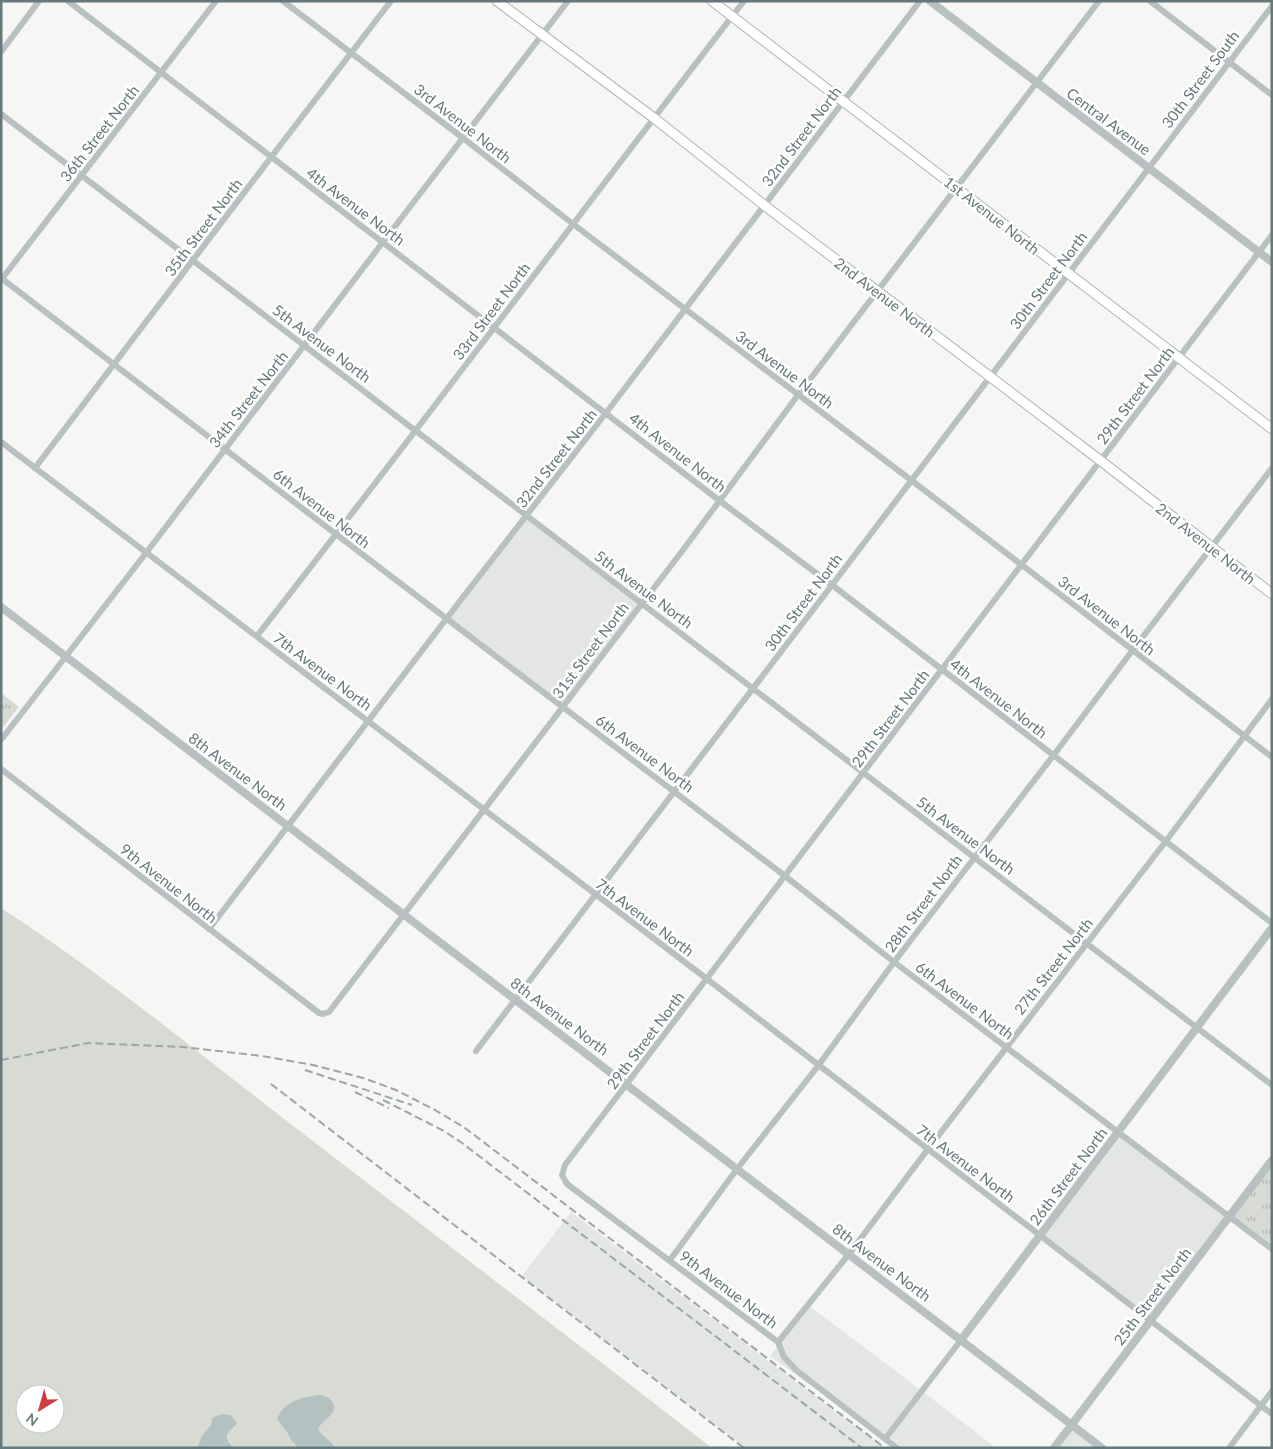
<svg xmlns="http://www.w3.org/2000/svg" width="1273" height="1449" viewBox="0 0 1273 1449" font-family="Lato,sans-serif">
<defs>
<pattern id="park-tufts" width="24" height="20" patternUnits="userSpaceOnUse" patternTransform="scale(1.25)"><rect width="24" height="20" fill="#d8dbd4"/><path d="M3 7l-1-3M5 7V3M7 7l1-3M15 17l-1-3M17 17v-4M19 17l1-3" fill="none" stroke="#b3b6b1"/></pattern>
</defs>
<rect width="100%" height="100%" fill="#f6f6f4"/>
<g fill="#e4e6e4">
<polygon points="527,515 642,603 563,707 447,619"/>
<polygon points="1119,1132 1229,1217 1151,1320 1040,1236"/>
<polygon points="571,1212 884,1448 746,1448 522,1276"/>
<polygon points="809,1306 922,1391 996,1448 897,1448 770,1356"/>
<polygon points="1072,1424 1102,1448 1054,1448"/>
</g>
<path fill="#d8dbd4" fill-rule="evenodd" d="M1,908C103,974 196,1051 292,1125C432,1233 573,1340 712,1448H1ZM25,1394H55V1424H25Z"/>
<g fill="url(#park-tufts)">
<polygon points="1,693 19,707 1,730"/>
<polygon points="1272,1160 1272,1250 1229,1217"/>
</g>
<g fill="#b3c1c1">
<path d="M321,1395C330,1397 334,1401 334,1410C330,1418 322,1421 318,1429C322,1437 331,1440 335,1448H299L292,1441L287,1432L277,1419C283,1402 304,1396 321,1395Z"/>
<path d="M223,1414L231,1415L237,1423C230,1434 219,1433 234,1448H196L199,1444L202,1436L211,1425L212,1419L216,1416Z"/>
</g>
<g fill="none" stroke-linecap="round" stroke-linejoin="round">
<defs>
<g id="secondary">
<polyline points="497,1 654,118 764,205 1101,461 1272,594"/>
<polyline points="712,1 1272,429"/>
</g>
</defs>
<use href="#secondary" stroke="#aeb6b8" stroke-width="11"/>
<g stroke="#b9c0c1" stroke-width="6">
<polyline points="68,1 720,501 832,585 1272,923"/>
<polyline points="283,1 463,138 573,224 911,480 1272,757"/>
<polyline points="1150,1 1272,95"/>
<polyline points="1,52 39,1"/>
<polyline points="1,114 1272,1085"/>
<polyline points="1,278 447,619 785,876 894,962 1272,1249"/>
<polyline points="1,280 216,1"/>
<polyline points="1,442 707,979 1272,1414"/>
<polyline points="35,468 272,156 391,1"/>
<path d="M257,636C421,426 581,212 744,1"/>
<polyline points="1,740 146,553 383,242 568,1"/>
<polyline points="1,769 319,1013 323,1014 329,1012 683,550 798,395 1099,1"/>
<polyline points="209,929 460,601 606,413 920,1"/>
<polyline points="476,1051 832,585 1272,6"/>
<polyline points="670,1260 737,1169 818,1066 894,962 1053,756 1132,651 1272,468"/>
<polyline points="778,1342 849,1254 928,1149 1166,841 1272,699"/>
<polyline points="885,1439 961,1340"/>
<polyline points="897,1448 796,1370 784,1357 778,1342 567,1184 562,1175 565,1165 1272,235"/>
<polyline points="1229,1448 1272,1391"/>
</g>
<g stroke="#b9c0c1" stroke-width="8">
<polyline points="930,1 1272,262"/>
<polyline points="1,607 1102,1448"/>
<polyline points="961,1340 1272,928"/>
<polyline points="1054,1448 1272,1160"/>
</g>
<use href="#secondary" stroke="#fff" stroke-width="9"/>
<g stroke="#9ca6a7" stroke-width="2" stroke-dasharray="8 4" stroke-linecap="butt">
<polyline points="1,1060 88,1043 183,1047 262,1056 313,1065 363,1078 396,1090 435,1110 465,1128 885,1448"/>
<polyline points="305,1070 412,1105"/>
<polyline points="271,1084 744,1448"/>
<polyline points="355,1092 389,1108"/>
<polyline points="383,1100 444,1131 462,1143 862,1448"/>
</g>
</g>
<g text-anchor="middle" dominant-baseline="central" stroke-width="5" stroke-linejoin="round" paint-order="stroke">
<g font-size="15" fill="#65787b" stroke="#fff">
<text transform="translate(1200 79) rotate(-53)">30th Street South</text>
<text transform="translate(1109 121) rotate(37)">Central Avenue</text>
<text transform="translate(463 123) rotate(38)">3rd Avenue North</text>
<text transform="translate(99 133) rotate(-52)">36th Street North</text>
<text transform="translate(801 136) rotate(-53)">32nd Street North</text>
<text transform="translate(356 206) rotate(37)">4th Avenue North</text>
<text transform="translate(992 215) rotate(38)">1st Avenue North</text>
<text transform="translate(203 227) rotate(-53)">35th Street North</text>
<text transform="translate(1048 280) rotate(-53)">30th Street North</text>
<text transform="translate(885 297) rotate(37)">2nd Avenue North</text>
<text transform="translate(491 311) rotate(-53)">33rd Street North</text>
<text transform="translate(322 343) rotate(37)">5th Avenue North</text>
<text transform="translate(785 369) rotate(37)">3rd Avenue North</text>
<text transform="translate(1135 395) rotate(-53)">29th Street North</text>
<text transform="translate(248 399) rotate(-52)">34th Street North</text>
<text transform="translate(678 452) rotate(38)">4th Avenue North</text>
<text transform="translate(556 458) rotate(-52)">32nd Street North</text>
<text transform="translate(322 508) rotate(38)">6th Avenue North</text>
<text transform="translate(1206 543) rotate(38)">2nd Avenue North</text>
<text transform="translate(644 589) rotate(37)">5th Avenue North</text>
<text transform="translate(803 602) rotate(-53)">30th Street North</text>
<text transform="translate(1107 615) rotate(38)">3rd Avenue North</text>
<text transform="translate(590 650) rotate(-53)">31st Street North</text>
<text transform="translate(323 671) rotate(37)">7th Avenue North</text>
<text transform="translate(999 698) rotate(38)">4th Avenue North</text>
<text transform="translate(890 718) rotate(-53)">29th Street North</text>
<text transform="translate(645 753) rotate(37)">6th Avenue North</text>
<text transform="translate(238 771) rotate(37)">8th Avenue North</text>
<text transform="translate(966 835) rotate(37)">5th Avenue North</text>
<text transform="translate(169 883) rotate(38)">9th Avenue North</text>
<text transform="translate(923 903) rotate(-53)">28th Street North</text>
<text transform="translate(645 917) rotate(37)">7th Avenue North</text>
<text transform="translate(1053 966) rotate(-52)">27th Street North</text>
<text transform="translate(965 1000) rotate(37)">6th Avenue North</text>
<text transform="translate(560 1016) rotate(37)">8th Avenue North</text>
<text transform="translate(645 1040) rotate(-53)">29th Street North</text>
<text transform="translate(966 1163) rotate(37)">7th Avenue North</text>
<text transform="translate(1068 1176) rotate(-53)">26th Street North</text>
<text transform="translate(882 1262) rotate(37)">8th Avenue North</text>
<text transform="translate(729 1289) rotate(37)">9th Avenue North</text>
<text transform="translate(1152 1296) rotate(-53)">25th Street North</text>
</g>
</g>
<rect width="1273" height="1449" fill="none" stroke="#65787b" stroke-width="5"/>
<g transform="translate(40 1409) rotate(217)"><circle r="24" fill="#ffffff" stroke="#c1c9ca"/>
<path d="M0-4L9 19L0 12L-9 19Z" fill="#ce3c40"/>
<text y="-8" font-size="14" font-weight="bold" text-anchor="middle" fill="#65787b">N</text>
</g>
</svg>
